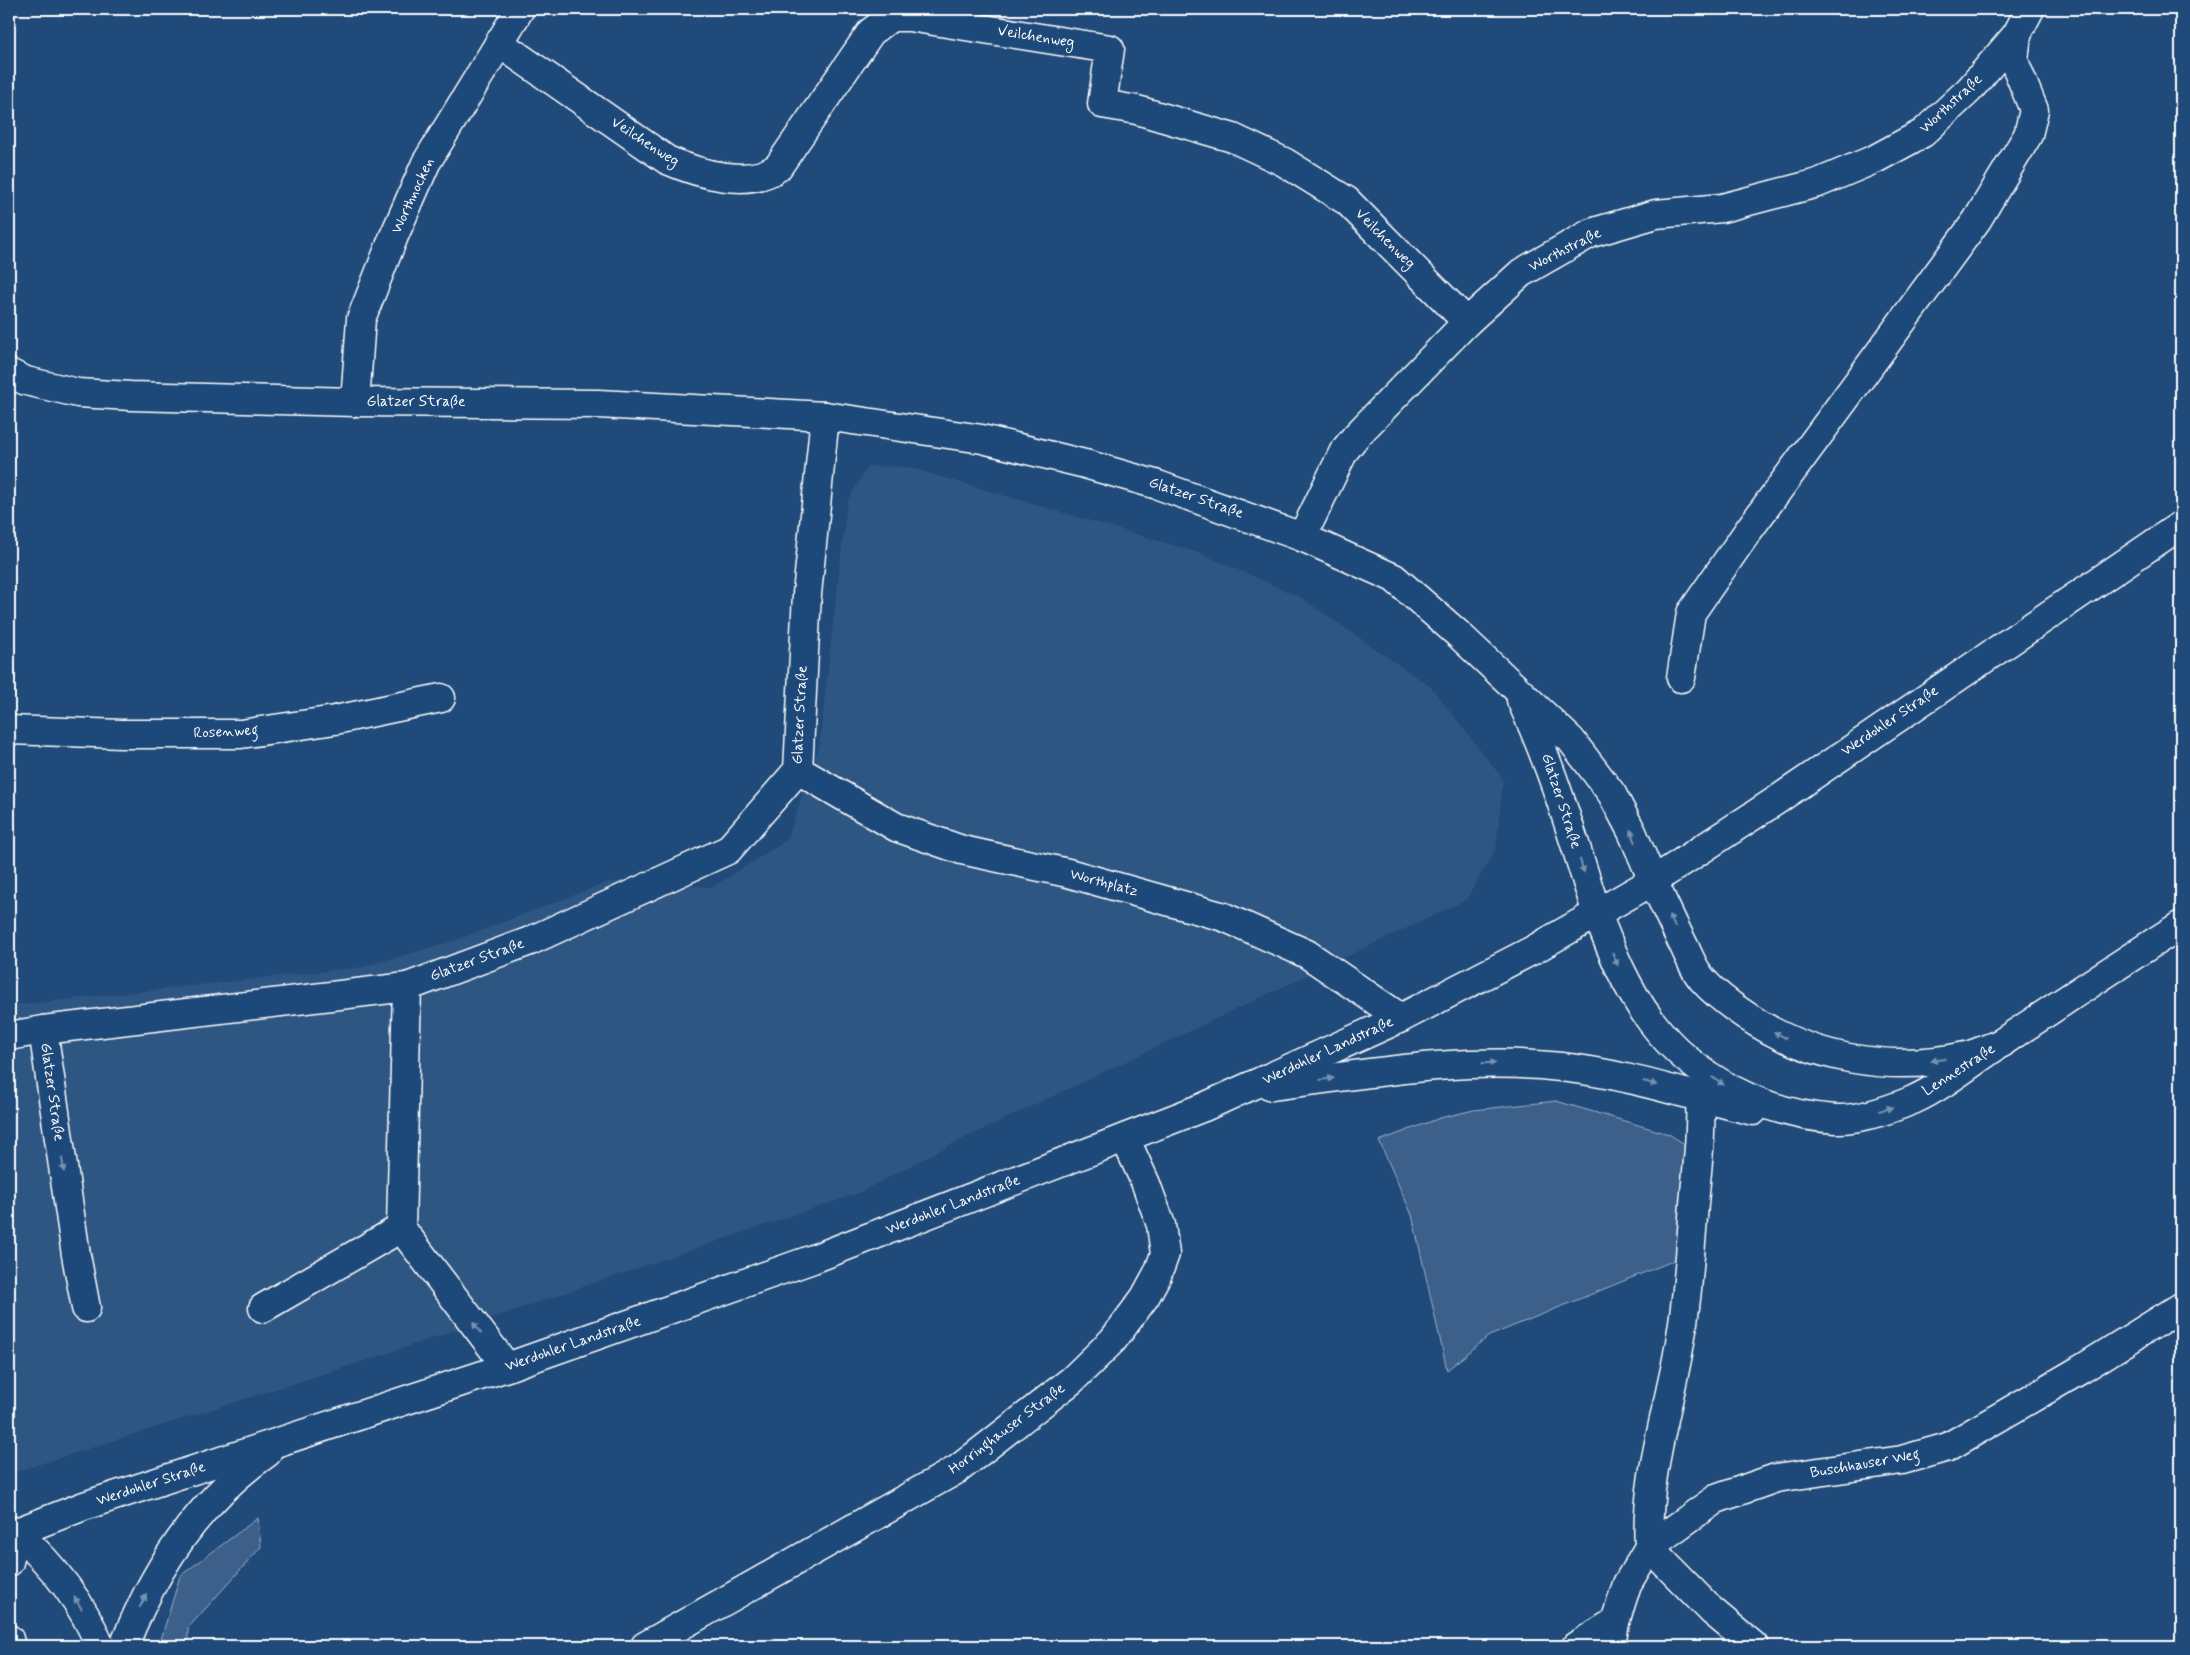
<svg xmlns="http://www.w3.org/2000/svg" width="2190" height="1655" viewBox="0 0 2190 1655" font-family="Mynerve,sans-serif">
<rect width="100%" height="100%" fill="#1f4a7a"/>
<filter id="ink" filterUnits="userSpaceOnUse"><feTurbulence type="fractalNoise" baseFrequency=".02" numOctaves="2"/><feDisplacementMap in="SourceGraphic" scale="10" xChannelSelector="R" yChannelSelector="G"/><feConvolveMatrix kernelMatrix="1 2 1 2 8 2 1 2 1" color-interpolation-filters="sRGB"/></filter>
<g filter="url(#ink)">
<polygon fill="#2e5683" points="868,466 908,467 1200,553 1300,597 1431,687 1503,779 1496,849 1466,900 946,1147 859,1193 374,1358 9,1474 9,1004 27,1004 362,967 454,941 608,882 712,887 787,840 819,747 847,502"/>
<g fill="#3c618b" stroke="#9eb0c5">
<polygon points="1556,1101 1669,1134 1686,1145 1680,1258 1489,1336 1447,1370 1412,1215 1379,1141 1440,1118 1474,1110"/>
<polygon points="258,1518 261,1547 188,1628 188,1646 159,1646 180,1576"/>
</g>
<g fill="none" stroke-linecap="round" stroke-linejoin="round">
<defs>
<g id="minor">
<path d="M499,43L667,160C697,173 749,189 778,167L871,32L891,17H909L1110,49L1102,104L1137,110L1233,138L1284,162L1347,201L1467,322"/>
<polyline points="9,373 26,381 78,393 131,396 355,402 598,404 825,416 982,439 1085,464 1158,485 1302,537 1394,578 1457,633 1571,740 1612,794 1632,832 1653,881 1774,802 2181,525"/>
<polyline points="355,402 361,319 394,236 426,163 520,9"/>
<polyline points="1302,537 1344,451 1356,436 1467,322 1521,273 1591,233 1656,214 1722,208 1818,183 1875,159 1923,133 1969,90 2017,34 2030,9"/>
<polyline points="1681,678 1691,613 1748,531 1977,220 2028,135 2034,110 2014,61 2017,34"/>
<path d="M1521,700C1553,769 1574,841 1597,914"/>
<polyline points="9,730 122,734 241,734 335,720 441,698"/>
<polyline points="798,770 896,827 962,850 1068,873 1224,917 1307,954 1401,1018"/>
<polyline points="407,987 530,941 728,850 798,770 807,594 825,416"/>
<polyline points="43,1030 76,1255 86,1308"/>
<polyline points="9,1036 43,1030 407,987 401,1228 263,1308"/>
<polyline points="401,1228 507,1367"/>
<path d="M1649,1547C1645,1483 1665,1421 1677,1359C1687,1308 1690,1256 1694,1204C1697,1168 1702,1134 1700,1098"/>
<polyline points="1649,1547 1712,1611 1754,1646"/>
<polyline points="645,1646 958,1469 1072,1380 1113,1340 1145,1297 1158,1273 1165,1254 1161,1225 1146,1184 1125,1138"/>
<polyline points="1576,1646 1615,1622"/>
<polyline points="1611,1646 1615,1622 1627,1584 1649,1547 1716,1499 1776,1478 1902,1460 1948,1447 2080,1370 2181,1307"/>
</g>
<g id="major">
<path d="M1597,914C1612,952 1626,988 1651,1021C1693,1078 1766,1115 1836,1119C1860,1120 1891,1109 1913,1100C1945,1085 1972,1062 2001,1043C2061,1003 2121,963 2181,925"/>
<path d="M1271,1086C1367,1074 1464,1056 1561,1067C1627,1074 1690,1096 1753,1111"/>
<path d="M16,1532C53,1565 82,1601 100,1646"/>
<path d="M9,1535L84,1506L507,1367L813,1259L1204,1107L1401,1018L1533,950L1653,881C1663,902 1673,924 1684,946C1689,956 1694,970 1702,979C1714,993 1730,1005 1745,1015C1809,1059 1890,1073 1966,1056C1978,1053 1990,1047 2002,1043"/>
<polyline points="9,1562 16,1532"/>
<polyline points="9,1639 11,1646"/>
<path d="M124,1646C154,1569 198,1501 267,1453"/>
</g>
</defs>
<use href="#minor" stroke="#fff" stroke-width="31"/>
<use href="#major" stroke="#fff" stroke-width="31"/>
<use href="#minor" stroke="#1f4a7a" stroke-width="28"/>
<use href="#major" stroke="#1f4a7a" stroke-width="28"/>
</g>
<defs><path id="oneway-solid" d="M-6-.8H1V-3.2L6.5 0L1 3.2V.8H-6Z" transform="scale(1.25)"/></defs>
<g fill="#7992af">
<use href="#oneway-solid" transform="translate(1633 836) rotate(-114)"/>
<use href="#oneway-solid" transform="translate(1582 866) rotate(73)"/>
<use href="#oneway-solid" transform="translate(1672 921) rotate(-116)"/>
<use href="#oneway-solid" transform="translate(1615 959) rotate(67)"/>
<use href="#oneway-solid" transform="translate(1780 1035) rotate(-152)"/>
<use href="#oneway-solid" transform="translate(1938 1060) rotate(171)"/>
<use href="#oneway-solid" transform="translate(1489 1063) rotate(-1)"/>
<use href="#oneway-solid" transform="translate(1327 1079) rotate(-7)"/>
<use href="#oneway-solid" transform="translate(1718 1081) rotate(33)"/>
<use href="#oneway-solid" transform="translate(1650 1083) rotate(16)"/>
<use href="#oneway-solid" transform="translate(1886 1109) rotate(-16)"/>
<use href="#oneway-solid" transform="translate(63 1165) rotate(82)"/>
<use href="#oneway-solid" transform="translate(477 1328) rotate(-127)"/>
<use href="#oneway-solid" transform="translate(143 1601) rotate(-63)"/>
<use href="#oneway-solid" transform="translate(78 1603) rotate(-122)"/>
</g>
</g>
<g text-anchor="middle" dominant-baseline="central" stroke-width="4" stroke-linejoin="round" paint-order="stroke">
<g font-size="15" fill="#fff" stroke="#1f4a7a">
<text transform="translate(1036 37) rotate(9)">Veilchenweg</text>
<text transform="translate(1951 104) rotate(-43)">Worthstraße</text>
<text transform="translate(645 142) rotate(33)">Veilchenweg</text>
<text transform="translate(413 196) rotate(-65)">Worthnocken</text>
<text transform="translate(1385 239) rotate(45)">Veilchenweg</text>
<text transform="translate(1565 250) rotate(-27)">Worthstraße</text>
<text x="416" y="402">Glatzer Straße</text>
<text transform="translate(1196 498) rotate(19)">Glatzer Straße</text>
<text transform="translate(800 715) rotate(-87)">Glatzer Straße</text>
<text transform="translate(1890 721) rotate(-34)">Werdohler Straße</text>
<text transform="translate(226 732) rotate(-3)">Rosenweg</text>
<text transform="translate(1561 801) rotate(72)">Glatzer Straße</text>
<text transform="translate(1104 883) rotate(15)">Worthplatz</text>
<text transform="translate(477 960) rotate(-20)">Glatzer Straße</text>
<text transform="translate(1328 1051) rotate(-25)">Werdohler Landstraße</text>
<text transform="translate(1959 1070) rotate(-33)">Lennestraße</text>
<text transform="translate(52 1092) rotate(82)">Glatzer Straße</text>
<text transform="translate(953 1205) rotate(-21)">Werdohler Landstraße</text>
<text transform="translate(573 1344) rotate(-19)">Werdohler Landstraße</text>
<text transform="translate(1007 1429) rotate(-37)">Horringhauser Straße</text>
<text transform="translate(1865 1464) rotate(-10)">Buschhauser Weg</text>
<text transform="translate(151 1484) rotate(-18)">Werdohler Straße</text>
</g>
</g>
<rect width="2190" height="1655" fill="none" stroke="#1f4a7a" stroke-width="30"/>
<rect x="15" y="15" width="2160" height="1625" fill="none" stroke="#fff" stroke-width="2" filter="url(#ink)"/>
</svg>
